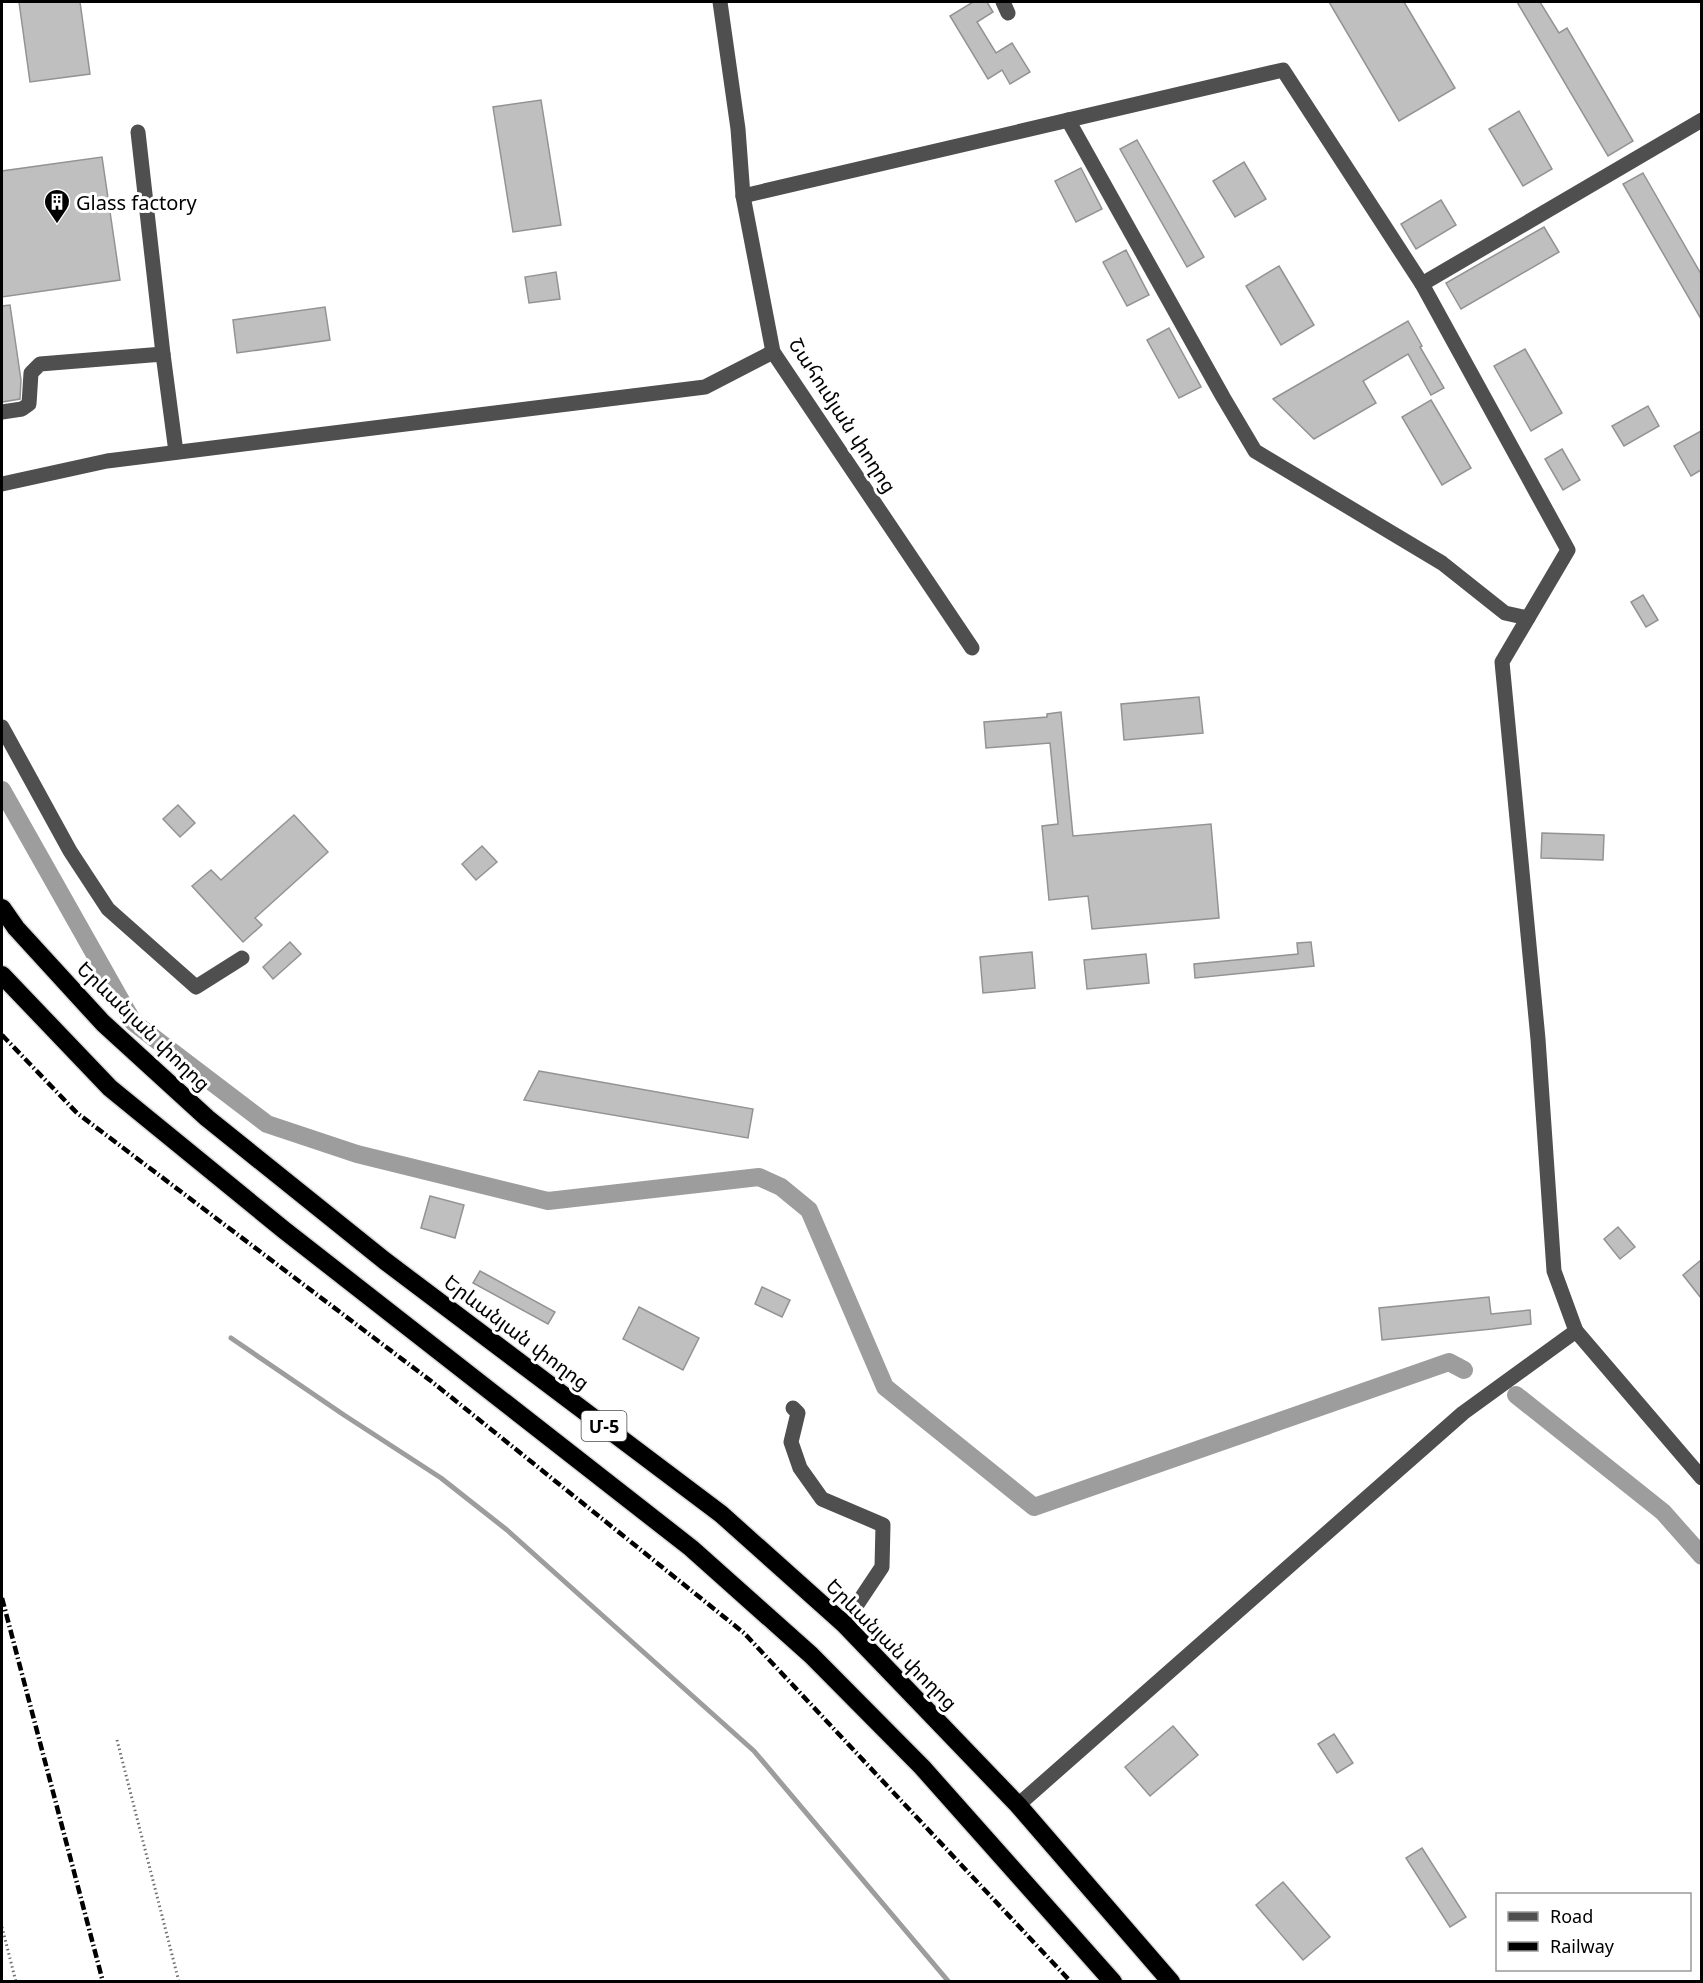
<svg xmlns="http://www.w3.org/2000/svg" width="1703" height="1983" viewBox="0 0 1703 1983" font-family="'Noto Sans','Noto Sans Armenian',sans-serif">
<rect width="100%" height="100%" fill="#fff"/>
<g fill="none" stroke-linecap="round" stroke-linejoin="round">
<polyline stroke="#9d9d9d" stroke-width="5" points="231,1338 344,1415 441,1478 507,1530 754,1751 949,1982"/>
<g stroke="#9d9d9d" stroke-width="18">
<polyline points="2,790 133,1022 267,1124 357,1154 548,1201 759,1177 781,1187 809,1210 885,1387 1034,1507 1449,1362 1464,1370"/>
<polyline points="1516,1395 1663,1512 1702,1556"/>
</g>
</g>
<g fill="#bfbfbf" stroke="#939393" stroke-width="1.5">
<polygon points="19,2 80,2 90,74 30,82"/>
<polygon points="973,2 987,2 993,12 977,22 996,53 1012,43 1030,72 1010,84 1002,70 988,79 950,16"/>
<polygon points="1329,2 1404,2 1455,88 1399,121"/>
<polygon points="1517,2 1540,2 1559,33 1567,28 1633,141 1608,156"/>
<polygon points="541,100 561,225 513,232 493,107"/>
<polygon points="1519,111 1552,169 1523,186 1489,129"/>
<polygon points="1137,140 1204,257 1187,267 1120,149"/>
<polygon points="102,157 120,280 2,297 2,171"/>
<polygon points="1244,162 1266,199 1235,217 1213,181"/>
<polygon points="1081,168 1102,209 1076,222 1055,181"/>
<polygon points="1643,173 1701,274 1701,319 1623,184"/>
<polygon points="1441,200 1456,225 1416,249 1401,224"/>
<polygon points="1544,227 1559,252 1461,309 1446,283"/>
<polygon points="1126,250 1149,295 1127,306 1103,262"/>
<polygon points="1279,266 1314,325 1281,345 1246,286"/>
<polygon points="556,272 560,299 529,303 525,277"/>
<polygon points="10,305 21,380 20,399 2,402 2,306"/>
<polygon points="325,307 330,340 237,353 233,320"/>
<polygon points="1408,321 1422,346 1420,347 1444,388 1431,395 1408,354 1363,381 1376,403 1314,439 1273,399"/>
<polygon points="1169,328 1201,387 1179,398 1147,340"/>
<polygon points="1525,349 1562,413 1531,431 1494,366"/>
<polygon points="1431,400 1471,468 1442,485 1402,417"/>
<polygon points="1648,406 1659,426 1624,446 1612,426"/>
<polygon points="1701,431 1701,470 1691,476 1674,446"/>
<polygon points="1562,449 1580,480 1563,490 1545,459"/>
<polygon points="1643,595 1658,620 1646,627 1631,602"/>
<polygon points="1199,697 1203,733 1124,740 1121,704"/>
<polygon points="1061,712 1073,836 1211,824 1219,918 1092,929 1088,896 1049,900 1042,826 1058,824 1050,743 986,748 984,722 1047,717 1047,714"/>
<polygon points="178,805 195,823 180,837 163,819"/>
<polygon points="294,815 328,852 255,918 262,925 243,942 192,886 211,870 221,880"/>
<polygon points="1542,833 1604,835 1603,860 1541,858"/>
<polygon points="482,846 497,862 476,880 462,864"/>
<polygon points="290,942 301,954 273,979 263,967"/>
<polygon points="1311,942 1314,966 1195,978 1194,964 1298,954 1297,943"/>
<polygon points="1032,952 1035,988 983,993 980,957"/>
<polygon points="1146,954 1149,983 1087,989 1084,960"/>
<polygon points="539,1071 753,1109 748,1138 524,1100"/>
<polygon points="430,1196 464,1205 455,1238 421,1228"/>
<polygon points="1618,1227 1635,1247 1620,1259 1604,1239"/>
<polygon points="1701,1260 1701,1298 1683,1275"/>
<polygon points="480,1271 555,1312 548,1324 473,1283"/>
<polygon points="762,1287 790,1300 782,1317 755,1304"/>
<polygon points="1489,1297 1491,1314 1530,1310 1531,1324 1492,1329 1382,1340 1379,1308"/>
<polygon points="639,1307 699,1338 683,1370 623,1339"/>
<polygon points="1173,1726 1198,1755 1150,1796 1125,1767"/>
<polygon points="1334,1734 1353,1763 1337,1773 1318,1744"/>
<polygon points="1422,1848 1466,1917 1450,1927 1406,1858"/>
<polygon points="1283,1882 1330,1937 1303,1960 1256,1905"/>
</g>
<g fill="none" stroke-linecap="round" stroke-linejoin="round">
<defs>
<g id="highway">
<polyline points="2,908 16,928 103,1023 207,1118 385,1261 721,1514 844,1624 1018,1805 1171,1982"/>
<polyline points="2,975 110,1088 284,1230 691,1548 811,1655 922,1767 1113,1982"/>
</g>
</defs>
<use href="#highway" stroke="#dbdbdb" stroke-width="21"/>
<g stroke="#717171" stroke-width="3" stroke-dasharray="1.5 3" stroke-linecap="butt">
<polyline points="117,1740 179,1982"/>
<polyline points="2,1927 16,1982"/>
</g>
<g stroke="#4f4f4f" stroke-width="15">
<polyline points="720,2 738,129 743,196 773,352 972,648"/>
<polyline points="1003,2 1008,13"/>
<polyline points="1068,120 1223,397 1255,451 1442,563 1505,613 1528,618"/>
<polyline points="138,132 163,354"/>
<polyline points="743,196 1283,70 1422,284 1568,550 1502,662 1538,1039 1554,1271 1576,1331"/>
<polyline points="1422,284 1702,120"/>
<polyline points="2,412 22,409 29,404 31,373 40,364 163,354 176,452"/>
<polyline points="2,484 107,461 705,387 773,352"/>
<polyline points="2,727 70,851 108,909 196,987 242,958"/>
<polyline points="793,1408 798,1413 791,1442 800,1468 822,1499 883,1525 882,1567 844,1624"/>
<polyline points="1018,1805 1463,1413 1576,1331 1702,1478"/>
</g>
<use href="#highway" stroke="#000" stroke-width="18"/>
<g stroke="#000" stroke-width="4.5" stroke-dasharray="9 3 1.5 3" stroke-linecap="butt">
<polyline points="2,1035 77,1113 431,1381 744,1633 1071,1982"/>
<polyline points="2,1598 103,1982"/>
</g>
</g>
<defs>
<symbol id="building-pin" viewBox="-11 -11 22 30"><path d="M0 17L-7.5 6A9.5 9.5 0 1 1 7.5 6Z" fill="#000" stroke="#fff"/><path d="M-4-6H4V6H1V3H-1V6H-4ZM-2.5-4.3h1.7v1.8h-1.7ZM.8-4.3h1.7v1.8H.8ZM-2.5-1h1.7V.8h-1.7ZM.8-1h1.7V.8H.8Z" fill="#fff"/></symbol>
</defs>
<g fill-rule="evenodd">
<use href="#building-pin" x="42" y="187" width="30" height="40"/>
</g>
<g text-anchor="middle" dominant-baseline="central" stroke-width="6" stroke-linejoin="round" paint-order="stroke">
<rect fill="#fff" stroke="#4c4c4c" stroke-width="1.5" x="581.5" y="1411" width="45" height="30" rx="4.5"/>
<g font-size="18" font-weight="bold" fill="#000">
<text x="604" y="1426">Մ-5</text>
</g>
<g font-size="20" fill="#000" stroke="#fff" text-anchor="start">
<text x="76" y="202">Glass factory</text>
</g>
<g font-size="20" fill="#000" stroke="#fff">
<text transform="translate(843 415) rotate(57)">Շահումյան փողոց</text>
<text transform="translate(144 1026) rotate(44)">Երևանյան փողոց</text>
<text transform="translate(517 1332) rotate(37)">Երևանյան փողոց</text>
<text transform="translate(892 1644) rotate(45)">Երևանյան փողոց</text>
</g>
</g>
<rect width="1703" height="1983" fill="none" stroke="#000000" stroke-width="6"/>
<rect x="1496" y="1893" width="195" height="78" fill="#ffffff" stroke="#999999" stroke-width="1.5"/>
<rect x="1508" y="1912" width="30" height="9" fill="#4f4f4f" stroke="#999999" stroke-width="1.5"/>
<text x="1550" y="1923" font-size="18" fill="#000000">Road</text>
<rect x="1508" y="1942" width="30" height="9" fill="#000000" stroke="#999999" stroke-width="1.5"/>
<text x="1550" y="1953" font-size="18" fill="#000000">Railway</text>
</svg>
